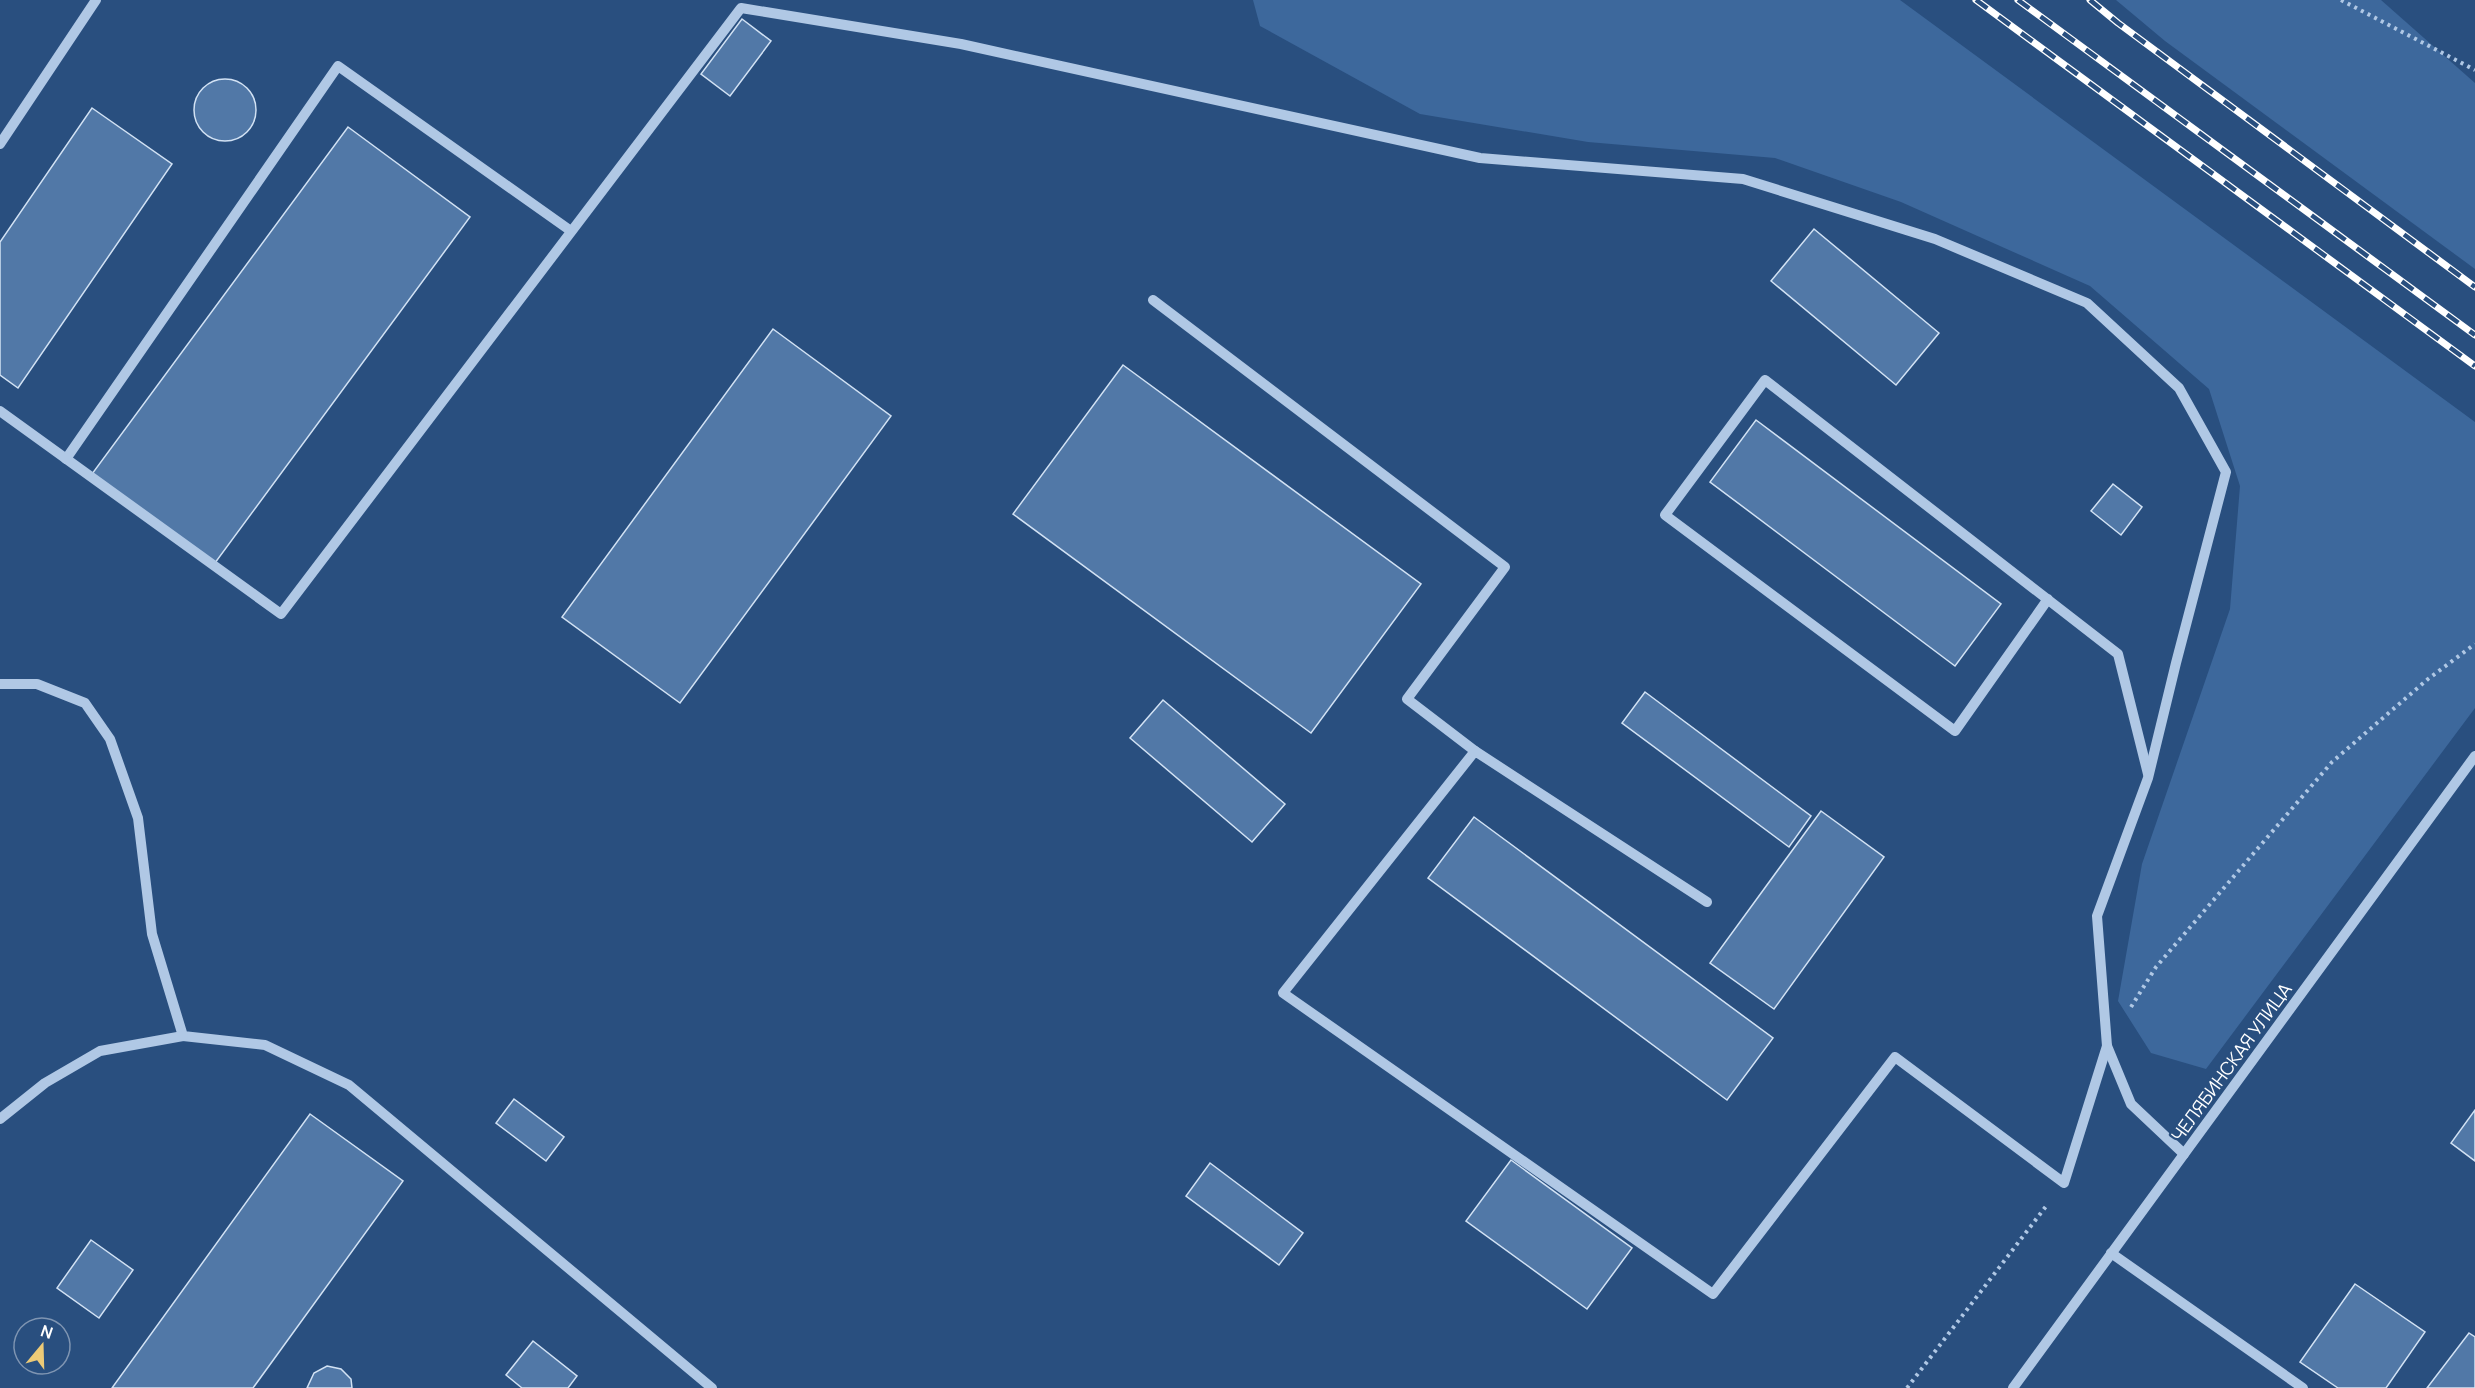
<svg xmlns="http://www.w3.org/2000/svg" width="2475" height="1388" viewBox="0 0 2475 1388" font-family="Manrope,sans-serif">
<rect width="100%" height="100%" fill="#294f7f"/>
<g fill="#3d689c">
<polygon points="1253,0 1900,0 2475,422 2475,708 2206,1069 2151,1053 2118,1001 2142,864 2230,609 2240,486 2209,389 2090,286 1901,202 1775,158 1588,142 1420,114 1260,26"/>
<polygon points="2116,0 2381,0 2475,83 2475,269 2165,41"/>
</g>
<g fill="#5178a7" stroke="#d2e2f4" stroke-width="1.5">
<polygon points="742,19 771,41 730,96 701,74"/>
<circle cx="225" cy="110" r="31"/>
<polygon points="92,108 172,164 18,388 0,375 0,242"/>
<polygon points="348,127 470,217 212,567 89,478"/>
<polygon points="1814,229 1939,333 1896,385 1771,281"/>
<polygon points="773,329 891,416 680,703 562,617"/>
<polygon points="1123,365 1421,584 1311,733 1013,514"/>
<polygon points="1756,420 2001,604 1955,666 1710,482"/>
<polygon points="2113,484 2142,507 2121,535 2091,511"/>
<polygon points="1645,692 1811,816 1789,847 1622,723"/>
<polygon points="1163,700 1285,804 1252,842 1130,738"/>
<polygon points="1821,811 1884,857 1774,1009 1710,963"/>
<polygon points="1474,817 1773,1038 1727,1100 1428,878"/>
<polygon points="514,1099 564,1137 546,1161 496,1123"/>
<polygon points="2475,1110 2475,1161 2451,1143"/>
<polygon points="310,1114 403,1181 253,1388 112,1388"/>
<polygon points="1511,1160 1632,1248 1587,1309 1466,1221"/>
<polygon points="1210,1163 1303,1233 1279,1265 1186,1196"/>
<polygon points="91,1240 133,1270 99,1318 57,1288"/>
<polygon points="2355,1284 2425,1332 2386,1388 2338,1388 2300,1362"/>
<polygon points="2469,1333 2475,1337 2475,1388 2427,1388"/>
<polygon points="533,1341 577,1376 568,1388 522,1388 506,1375"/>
<polygon points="327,1366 341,1369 351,1379 352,1388 307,1388 314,1373"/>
</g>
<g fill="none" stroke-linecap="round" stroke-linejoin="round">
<g stroke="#b0c8e5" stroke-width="4" stroke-dasharray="3 4.5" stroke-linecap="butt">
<polyline points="2341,0 2475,70"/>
<polyline points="2131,1007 2156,967 2332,762 2428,679 2475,644"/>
<polyline points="1907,1388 2047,1205"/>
</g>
<g stroke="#b0c8e5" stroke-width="10">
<polyline points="0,144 96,0"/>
<polyline points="1153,300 1505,567 1407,699 1475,751"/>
<polyline points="0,411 281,614 741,8 961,44 1480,158 1743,179 1935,239 2087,303 2179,388 2226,472 2176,663 2148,778 2097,916 2107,1046 2131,1104 2184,1154"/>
<polyline points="66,459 338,66 571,231"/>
<polyline points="2048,599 1955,731 1665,515 1765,380 2118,654 2148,774"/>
<polyline points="0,684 37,684 85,703 110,739 138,818 152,934 183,1036 265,1045 349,1085 712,1388"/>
<polyline points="1707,902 1475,751 1283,993 1713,1294 1895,1057 2064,1183 2107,1046"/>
<polyline points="0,1119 45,1083 100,1051 183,1036"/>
<polyline points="2111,1253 2303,1388"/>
<polyline points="2013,1388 2475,756"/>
</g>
<defs>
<g id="rail">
<polyline points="1976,0 2475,366"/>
<polyline points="2018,0 2475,335"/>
<polyline points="2090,0 2118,23 2475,287"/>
</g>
</defs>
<use href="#rail" stroke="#fff" stroke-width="7"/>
<use href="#rail" stroke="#294f7f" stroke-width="4.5" stroke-dasharray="14" stroke-linecap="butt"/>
</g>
<g text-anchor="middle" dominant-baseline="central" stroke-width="4.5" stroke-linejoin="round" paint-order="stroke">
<g font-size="18" fill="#fff" stroke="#294f7f">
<text transform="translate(2231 1062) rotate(-54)">ЧЕЛЯБИНСКАЯ УЛИЦА</text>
</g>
</g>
<g transform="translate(42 1346) rotate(19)"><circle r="28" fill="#294f7f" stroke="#7f95b2" stroke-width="1.5"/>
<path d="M0-4.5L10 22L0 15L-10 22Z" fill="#ecca77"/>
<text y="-9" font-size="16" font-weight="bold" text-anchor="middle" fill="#ffffff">N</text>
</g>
</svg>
